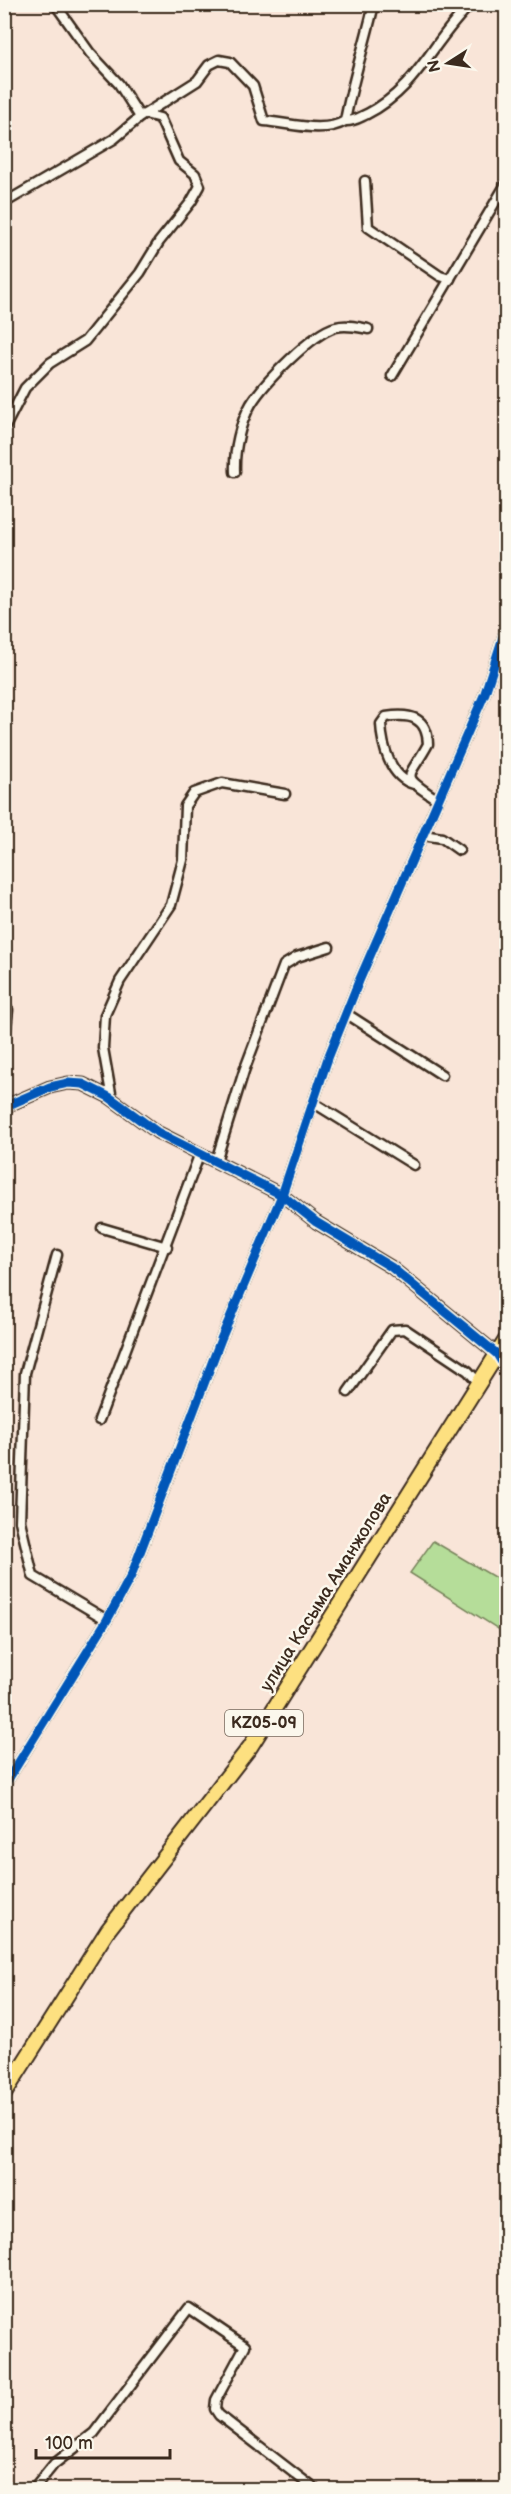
<svg xmlns="http://www.w3.org/2000/svg" width="511" height="2494" viewBox="0 0 511 2494" font-family="'Balsamiq Sans',sans-serif">
<rect width="100%" height="100%" fill="#f9e5d8"/>
<filter id="ink" filterUnits="userSpaceOnUse"><feTurbulence type="fractalNoise" baseFrequency=".0167" numOctaves="2"/><feDisplacementMap in="SourceGraphic" scale="12" xChannelSelector="R" yChannelSelector="G"/><feConvolveMatrix kernelMatrix="1 2 1 2 8 2 1 2 1" color-interpolation-filters="sRGB"/></filter>
<g filter="url(#ink)">
<polygon fill="#b5dd99" stroke="#78845c" stroke-width="1.5" points="433,1541 506,1584 506,1634 410,1573"/>
<g fill="none" stroke-linecap="round" stroke-linejoin="round">
<defs>
<g id="minor">
<path d="M55,4L90,53L119,84L140,117L197,81L209,65L219,60L230,62L253,86L264,121C289,123 324,134 345,121"/>
<path d="M374,4C365,44 352,82 345,121C353,122 360,117 367,114C418,88 432,41 471,4"/>
<polyline points="365,181 368,227 440,276 450,279"/>
<polyline points="4,203 114,139 140,117"/>
<polyline points="392,376 506,184"/>
<polyline points="4,429 25,388 50,363 85,341 140,273 159,242 191,202 200,186 195,174 179,161 160,118 145,114"/>
<path d="M235,472C234,450 240,423 251,404C264,383 312,333 336,327C346,324 358,327 368,329"/>
<path d="M414,784C390,778 382,745 381,724L386,717C410,713 427,717 428,744C409,780 397,773 438,800"/>
<polyline points="423,835 442,838 459,850"/>
<polyline points="4,1010 8,1010 4,1046"/>
<polyline points="347,1014 442,1075"/>
<polyline points="112,1099 103,1048 105,1015 120,981 171,905 183,860 185,806 194,793 222,783 285,794"/>
<polyline points="314,1103 414,1165"/>
<polyline points="216,1161 244,1071 284,965 297,957 329,947"/>
<polyline points="102,1228 167,1247"/>
<polyline points="57,1255 25,1373 20,1521 33,1576 107,1620"/>
<polyline points="497,1354 506,1369"/>
<polyline points="348,1392 392,1330 405,1329 468,1371 479,1383"/>
<polyline points="99,1420 200,1153"/>
<polyline points="4,1786 107,1620 131,1576 221,1339 282,1195 328,1058 359,981 485,693 506,628"/>
<polyline points="33,2490 54,2464 94,2433 189,2308 245,2346 216,2400 215,2409 219,2415 316,2490"/>
</g>
<polyline id="tertiary" points="4,1107 50,1087 68,1083 83,1084 109,1097 157,1132 282,1195 316,1222 391,1267 497,1354"/>
<polyline id="primary" points="4,2094 108,1930 250,1747 506,1340"/>
</defs>
<use href="#minor" stroke="#3b2a1e" stroke-width="13"/>
<use href="#tertiary" stroke="#3b2a1e" stroke-width="15"/>
<use href="#primary" stroke="#3b2a1e" stroke-width="18"/>
<use href="#minor" stroke="#fbf7ec" stroke-width="8"/>
<use href="#tertiary" stroke="#fbf7ec" stroke-width="10"/>
<use href="#primary" stroke="#fde080" stroke-width="14"/>
<defs>
<g id="cycleway">
<polyline points="4,1107 50,1087 68,1083 83,1084 109,1097 157,1132 282,1195 316,1222 391,1267 497,1354 506,1369"/>
<polyline points="4,1786 107,1620 131,1576 221,1339 282,1195 328,1058 359,981 485,693 506,628"/>
</g>
</defs>
<use href="#cycleway" stroke="#fbf7ec" stroke-width="13"/>
<use href="#cycleway" stroke="#0057b8" stroke-width="9"/>
</g>
</g>
<g text-anchor="middle" dominant-baseline="central" stroke-width="5" stroke-linejoin="round" paint-order="stroke">
<rect fill="#fbf7ec" stroke="#75685c" stroke-width="1.5" x="225" y="1710" width="78" height="26" rx="4.5"/>
<g font-size="16" font-weight="bold" fill="#3b2a1e">
<text x="264" y="1723">KZ05-09</text>
</g>
<g font-size="18" fill="#3b2a1e" stroke="#fbf7ec">
<text transform="translate(326 1592) rotate(-58)">улица Касыма Аманжолова</text>
</g>
</g>
<rect width="511" height="2494" fill="none" stroke="#fbf7ec" stroke-width="24"/>
<rect x="12" y="12" width="487" height="2470" fill="none" stroke="#3b2a1e" stroke-width="2" filter="url(#ink)"/>
<g transform="translate(448 63) rotate(258)" stroke="#fbf7ec" stroke-width="4.5" paint-order="stroke">
<path d="M0-4.5L10 22L0 15L-10 22Z" fill="#3b2a1e"/>
<text y="-9" font-size="16" font-weight="bold" text-anchor="middle" fill="#3b2a1e">N</text>
</g>
<path d="M36 2449v9h134v-9" fill="none" stroke="#3b2a1e" stroke-width="3"/>
<text x="45" y="2449" font-size="18" fill="#3b2a1e" stroke="#fbf7ec" stroke-width="4.5" paint-order="stroke">100 m</text>
</svg>
